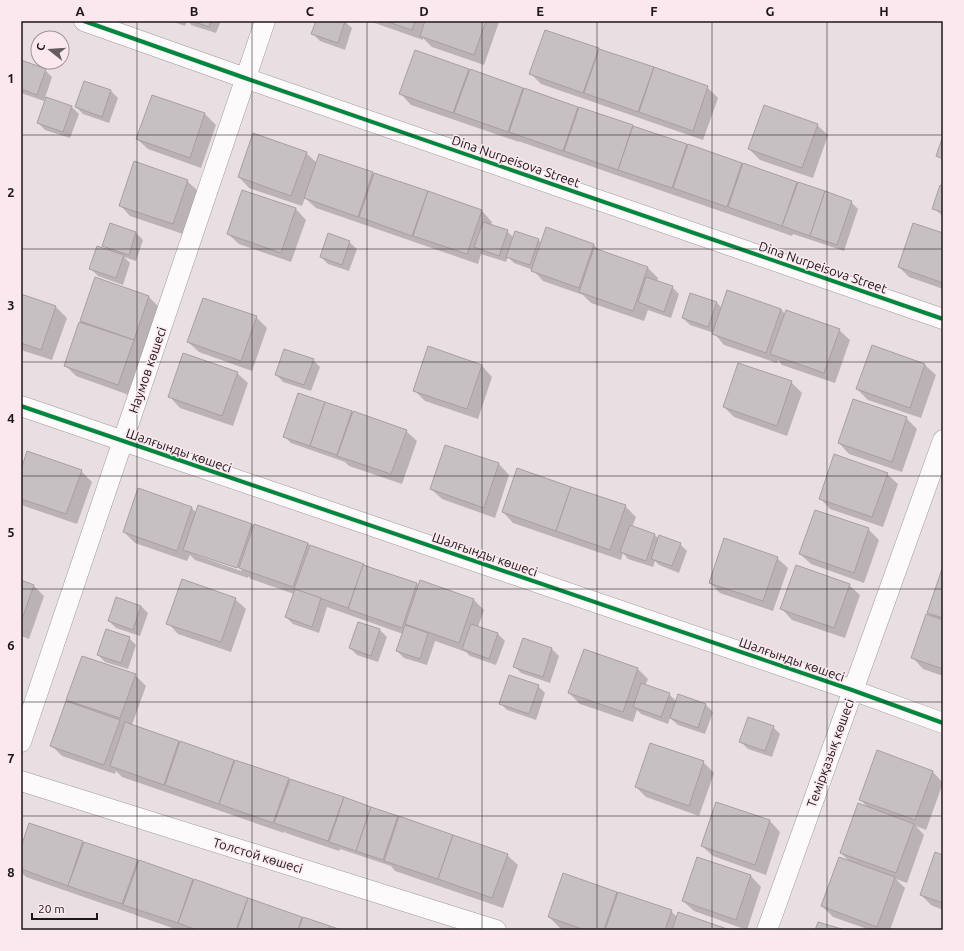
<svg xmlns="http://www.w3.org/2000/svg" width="964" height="951" viewBox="0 0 964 951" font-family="Ubuntu,sans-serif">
<rect width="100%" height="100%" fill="#e9dfe2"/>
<g fill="#0003" fill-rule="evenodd">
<polygon points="171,21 187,21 185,26"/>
<polygon points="188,21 221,21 216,33 191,25"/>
<polygon points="317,21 344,21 352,28 345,50 320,41 313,34"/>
<polygon points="369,21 498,21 499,22 484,65 432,47 423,38 423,40"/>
<polygon points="545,31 707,87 718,98 703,140 541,84 531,74"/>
<polygon points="415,51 742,164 743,166 851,202 858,209 844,251 793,234 792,236 521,142 519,141 519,142 411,105 401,94"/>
<polygon points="21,61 45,70 52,77 44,101 21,93"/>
<polygon points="111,91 118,98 109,123 83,114 76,107"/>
<polygon points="152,96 205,114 216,125 201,168 148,149 137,139"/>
<polygon points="47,98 72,107 79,114 70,138 45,130 38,123"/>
<polygon points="817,125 828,135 813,178 760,160 749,149"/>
<polygon points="306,153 317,163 320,155 482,211 492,222 491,225 507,231 513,237 538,240 542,243 594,245 600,251 648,268 658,278 657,282 672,287 679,294 671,318 648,310 644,321 591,303 583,295 543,281 533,270 514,263 508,257 506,262 481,254 478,264 316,208 305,198 302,206 249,188 239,177"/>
<polygon points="187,181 198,191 183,234 130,216 120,205"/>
<polygon points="943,187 943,216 933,208"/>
<polygon points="243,191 296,209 306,220 291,262 239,244 228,234"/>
<polygon points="111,224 136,233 143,240 136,261 124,257 130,263 123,285 98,276 91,269 110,252 103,245"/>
<polygon points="943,234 943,289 909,277 899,267"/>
<polygon points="349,242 357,249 349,271 328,264 321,257"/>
<polygon points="96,278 148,296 159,307 129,395 76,376 66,366"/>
<polygon points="21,295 56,307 67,318 52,360 21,350"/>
<polygon points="716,302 722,308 781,309 785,314 839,330 850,340 835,383 782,365 778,360 777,363 724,345 714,333 690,325 683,318"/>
<polygon points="256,317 267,328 252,371 199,352 188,342"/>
<polygon points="872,346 925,365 936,375 921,418 868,400 857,389"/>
<polygon points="429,348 482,366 492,377 478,419 425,401 414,390"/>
<polygon points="313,360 320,367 311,391 283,382 276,374"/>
<polygon points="237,373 248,383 233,426 180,408 170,397"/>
<polygon points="791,382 802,393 787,436 734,417 724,407"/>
<polygon points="351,412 406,431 417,441 402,484 349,466 345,462 291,443 284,436"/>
<polygon points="906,418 917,429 902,472 849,454 839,443"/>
<polygon points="446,446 499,464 509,475 495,518 442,499 431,489"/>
<polygon points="81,471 92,482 77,524 24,506 21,503 21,473"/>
<polygon points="887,474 898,484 883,527 830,509 820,498"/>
<path d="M139,489L192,508L197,513L252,525L254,527L308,543L311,546L417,584L419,587L421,581L474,600L484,610L478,627L498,634L505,641L496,665L470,656L466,652L435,641L427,665L404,658L397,651L403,634L327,607L319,633L293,624L286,617L294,594L251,579L248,576V578L195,560L190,555L187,561L135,543L124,532ZM196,553L242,569L241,571L196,555Z"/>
<polygon points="625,506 636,517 632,527 655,535 659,539 680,544 687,551 679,573 659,565 655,561 653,567 628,559 623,553 621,560 513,523 503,512"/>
<polygon points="868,529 879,540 864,583 811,564 800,554"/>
<polygon points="777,558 788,568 773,611 720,593 710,583"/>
<polygon points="943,570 943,676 923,669 913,658 933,617 928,613"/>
<polygon points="21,581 33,585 44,596 29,639 21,636"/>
<polygon points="849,585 860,595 845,638 792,620 782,609"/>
<polygon points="235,599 246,609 231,652 178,634 168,623"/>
<polygon points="141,606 148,613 140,636 116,628 109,621"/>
<polygon points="358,623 380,630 387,637 378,662 357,655 350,648"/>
<polygon points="129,638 136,645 128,669 105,662 98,655"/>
<polygon points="524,639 552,649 559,656 550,683 521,673 514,666"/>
<polygon points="637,668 648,679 645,686 669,694 676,701 678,696 706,705 713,712 705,734 678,725 670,718 668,724 641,714 637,710 633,722 580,704 569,693"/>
<polygon points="135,675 146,686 132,725 288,779 290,781 507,855 518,865 503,908 395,871 391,866 340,849 339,851 286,833 284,831 284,833 122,777 116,771 115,774 62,756 52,746 73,705 68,700"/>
<polygon points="538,686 545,693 536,720 507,710 500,703"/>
<polygon points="773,727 780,734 772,757 748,749 741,742"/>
<polygon points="703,762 714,773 699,816 646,797 636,787"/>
<polygon points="933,772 943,783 926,830 916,826 924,835 907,883 896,879 905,888 890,930 870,930 833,917 822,906 850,862 841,853 869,809 861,800"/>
<polygon points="717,803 770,821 780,832 766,875 713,856 702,846"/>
<polygon points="30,824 137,861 139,863 140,862 337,930 178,930 135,915 133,913 133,914 26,877 21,872 21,850"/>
<polygon points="943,856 943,910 931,905 921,895"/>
<polygon points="698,858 751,876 761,887 747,930 694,911 683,901"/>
<polygon points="564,874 671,911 678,918 727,930 567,930 560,928 549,917"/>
<polygon points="818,923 841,930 816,930"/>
</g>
<g fill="#c7c0c2" stroke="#a79fa2">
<polygon points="192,21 211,21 209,27"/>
<polygon points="316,21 345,21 338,43 311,34"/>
<polygon points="385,21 415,21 412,30"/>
<polygon points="425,21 486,21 474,55 420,36"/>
<polygon points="545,30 599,48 583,93 529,74"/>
<polygon points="599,49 654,67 638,112 584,93"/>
<polygon points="415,50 469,69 453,113 399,94"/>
<polygon points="21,60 46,69 37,95 21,89"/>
<polygon points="654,67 708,86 693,131 639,112"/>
<polygon points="470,69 523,88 508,132 454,113"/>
<polygon points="84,81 111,90 102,117 75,107"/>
<polygon points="524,88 578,107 563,151 509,132"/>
<polygon points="152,95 205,113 190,158 136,139"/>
<polygon points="46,97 72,106 63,132 37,123"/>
<polygon points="764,105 818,124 802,168 748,149"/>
<polygon points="579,107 633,125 618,170 564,151"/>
<polygon points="633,126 687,144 672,188 618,170"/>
<polygon points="253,133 307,152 291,196 238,177"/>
<polygon points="943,136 943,159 936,156"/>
<polygon points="688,144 742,163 727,207 673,188"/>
<polygon points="319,154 373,172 358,217 304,198"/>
<polygon points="134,161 188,180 173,224 119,206"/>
<polygon points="743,163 797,182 782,226 728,207"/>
<polygon points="374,173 428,191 412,236 359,217"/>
<polygon points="798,182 825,191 810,236 782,226"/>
<polygon points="940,185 943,186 943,212 932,209"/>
<polygon points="242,190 296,208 281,253 227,234"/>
<polygon points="428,191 482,210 467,254 413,236"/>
<polygon points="825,191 852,201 837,245 810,236"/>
<polygon points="483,222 508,230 499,256 474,247"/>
<polygon points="110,223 136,232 129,255 102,246"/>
<polygon points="913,223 943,233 943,283 898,267"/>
<polygon points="546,227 594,244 579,288 531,271"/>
<polygon points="515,231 539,239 530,265 506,257"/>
<polygon points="328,233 350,241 342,265 320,257"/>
<polygon points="97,246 124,255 116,278 89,269"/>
<polygon points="594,248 648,267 633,311 579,292"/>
<polygon points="95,277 149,296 134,340 80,321"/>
<polygon points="646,277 673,286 664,312 638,302"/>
<polygon points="727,290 781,309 766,353 712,334"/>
<polygon points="690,293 717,302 708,327 682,318"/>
<polygon points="21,294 56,306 41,350 21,343"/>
<polygon points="203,298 257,316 241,361 187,342"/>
<polygon points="786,310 840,329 824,373 770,354"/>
<polygon points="79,322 134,340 118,385 64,366"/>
<polygon points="872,345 925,364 910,408 856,389"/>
<polygon points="428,346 482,365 467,409 413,391"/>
<polygon points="284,349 314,359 304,385 275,375"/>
<polygon points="183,353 238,372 222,416 168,397"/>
<polygon points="738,363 792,381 777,426 723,407"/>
<polygon points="298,393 325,402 310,446 283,437"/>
<polygon points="853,399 907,417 892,462 838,443"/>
<polygon points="325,402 352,411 337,455 310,446"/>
<polygon points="353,411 407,430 391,474 337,456"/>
<polygon points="445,445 499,463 484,508 430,489"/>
<polygon points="27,451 82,470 66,514 21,499 21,470"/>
<polygon points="834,454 888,473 872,517 819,499"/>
<polygon points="517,468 571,487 556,531 502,512"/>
<polygon points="571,487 626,505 610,550 556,531"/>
<polygon points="138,488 192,507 177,551 123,532"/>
<polygon points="198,505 252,524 237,568 183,550"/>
<polygon points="815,510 869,528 854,573 799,554"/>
<polygon points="254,524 308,543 293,587 239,568"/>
<polygon points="630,525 655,534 646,561 620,552"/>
<polygon points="659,535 681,543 672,566 651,559"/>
<polygon points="724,538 778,557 763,601 709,583"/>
<polygon points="310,545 364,564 348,608 294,589"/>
<polygon points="363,565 417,583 402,628 348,609"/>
<polygon points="796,565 850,584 834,628 780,609"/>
<polygon points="942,569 943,569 943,618 927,613"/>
<polygon points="182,579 236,598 221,642 166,624"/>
<polygon points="21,580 34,585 21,622"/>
<polygon points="420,580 474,599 459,643 405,624"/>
<polygon points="295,589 321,598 312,627 285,617"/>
<polygon points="116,597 141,606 133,630 108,621"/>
<polygon points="926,614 943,620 943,669 911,658"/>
<polygon points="358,622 380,629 371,656 349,648"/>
<polygon points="471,624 498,633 489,659 462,649"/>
<polygon points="405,625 428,633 420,659 396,651"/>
<polygon points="106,629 130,637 121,663 97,655"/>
<polygon points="523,638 552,648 543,677 513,667"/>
<polygon points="584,649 638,668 623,712 568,693"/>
<polygon points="82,656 136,674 120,718 66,700"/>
<polygon points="509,675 539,685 529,714 499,704"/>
<polygon points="641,683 670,693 661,717 633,707"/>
<polygon points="678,694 706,704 698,728 670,718"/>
<polygon points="66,701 120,720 104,765 50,746"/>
<polygon points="748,717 774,726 765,751 739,742"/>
<polygon points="125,722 179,741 164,785 110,766"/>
<polygon points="180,741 234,760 219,804 165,785"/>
<polygon points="650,743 704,761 689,806 635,787"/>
<polygon points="877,750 933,771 915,820 859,800"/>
<polygon points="235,760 289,778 273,823 219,804"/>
<polygon points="290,779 344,797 328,841 274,823"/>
<polygon points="344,797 371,807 356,851 329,842"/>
<polygon points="716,802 770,820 755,865 701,846"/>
<polygon points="858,803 914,824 896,873 840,853"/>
<polygon points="371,807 398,816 383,860 356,851"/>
<polygon points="399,816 453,835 438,879 384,861"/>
<polygon points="29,823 83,841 68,886 21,869 21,847"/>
<polygon points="453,835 508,854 492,898 438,879"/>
<polygon points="84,842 138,860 122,904 68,886"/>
<polygon points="935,852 943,855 943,903 920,895"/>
<polygon points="697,857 751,875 736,920 682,901"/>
<polygon points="839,857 895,877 877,927 821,906"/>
<polygon points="139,860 193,879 178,923 123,905"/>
<polygon points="563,873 617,892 604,930 585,930 548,917"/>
<polygon points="194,879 248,898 236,930 197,930 178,923"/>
<polygon points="618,892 672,910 665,930 605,930"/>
<polygon points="248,898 302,917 298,930 237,930"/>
<polygon points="678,912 730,930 672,930"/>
<polygon points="303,917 330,926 328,930 298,930"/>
<polygon points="818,922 842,929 815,930"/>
<polygon points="330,926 341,930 328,930"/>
</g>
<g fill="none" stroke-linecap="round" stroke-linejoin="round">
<defs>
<g id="street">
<polyline points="84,21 245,78 943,319"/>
<polyline points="21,406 852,690 943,723"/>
<polyline points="21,742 265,21"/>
<polyline points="21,781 496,930"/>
<polyline points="767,930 943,440"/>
</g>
</defs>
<use href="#street" stroke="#9f989a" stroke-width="21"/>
<use href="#street" stroke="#fcfafb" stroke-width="20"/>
<defs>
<g id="cycleway">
<polyline points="84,21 245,78 943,319"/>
<polyline points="21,406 852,690 943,723"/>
</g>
</defs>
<use href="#cycleway" stroke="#fae8ee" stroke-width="6"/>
<use href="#cycleway" stroke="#00873e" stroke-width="4"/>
</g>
<path fill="none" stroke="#1d1719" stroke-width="1" stroke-opacity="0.55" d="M137,21V930M252,21V930M367,21V930M482,21V930M597,21V930M712,21V930M827,21V930M21,135H943M21,249H943M21,362H943M21,476H943M21,589H943M21,702H943M21,816H943"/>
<g text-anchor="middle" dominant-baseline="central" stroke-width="3" stroke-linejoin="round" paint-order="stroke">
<g font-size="13" fill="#1d1719" stroke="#fae8ee">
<text transform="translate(516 161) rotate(19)">Dina Nurpeisova Street</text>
<text transform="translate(823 267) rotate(19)">Dina Nurpeisova Street</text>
<text transform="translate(147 370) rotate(-71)">Наумов көшесі</text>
<text transform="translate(179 450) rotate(19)">Шалғынды көшесі</text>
<text transform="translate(485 554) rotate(19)">Шалғынды көшесі</text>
<text transform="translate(792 659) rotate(19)">Шалғынды көшесі</text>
<text transform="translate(830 753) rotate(-70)">Темірқазық көшесі</text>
<text transform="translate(258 855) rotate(17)">Толстой көшесі</text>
</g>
</g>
<rect width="964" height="951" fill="none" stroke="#fae8ee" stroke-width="44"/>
<g transform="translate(50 50) rotate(287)"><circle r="19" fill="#fae8ee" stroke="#a29499"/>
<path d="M0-3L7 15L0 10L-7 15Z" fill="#645d5f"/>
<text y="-6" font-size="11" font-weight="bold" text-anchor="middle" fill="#1d1719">С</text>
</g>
<path d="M32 913v6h65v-6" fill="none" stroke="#1d1719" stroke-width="2"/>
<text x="38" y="913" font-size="12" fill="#1d1719" stroke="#fae8ee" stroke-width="3" paint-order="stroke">20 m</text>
<rect x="22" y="22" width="920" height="907" fill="none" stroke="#1d1719" stroke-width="1.5"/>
<g font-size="13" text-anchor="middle" font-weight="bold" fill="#1d1719">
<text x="80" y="16">A</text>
<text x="194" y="16">B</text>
<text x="310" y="16">C</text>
<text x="424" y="16">D</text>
<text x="540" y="16">E</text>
<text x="654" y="16">F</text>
<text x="770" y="16">G</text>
<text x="884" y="16">H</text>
<text x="11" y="83">1</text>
<text x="11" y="197">2</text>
<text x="11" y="310">3</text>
<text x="11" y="423">4</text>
<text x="11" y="537">5</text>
<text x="11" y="650">6</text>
<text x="11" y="763">7</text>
<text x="11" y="877">8</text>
</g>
</svg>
